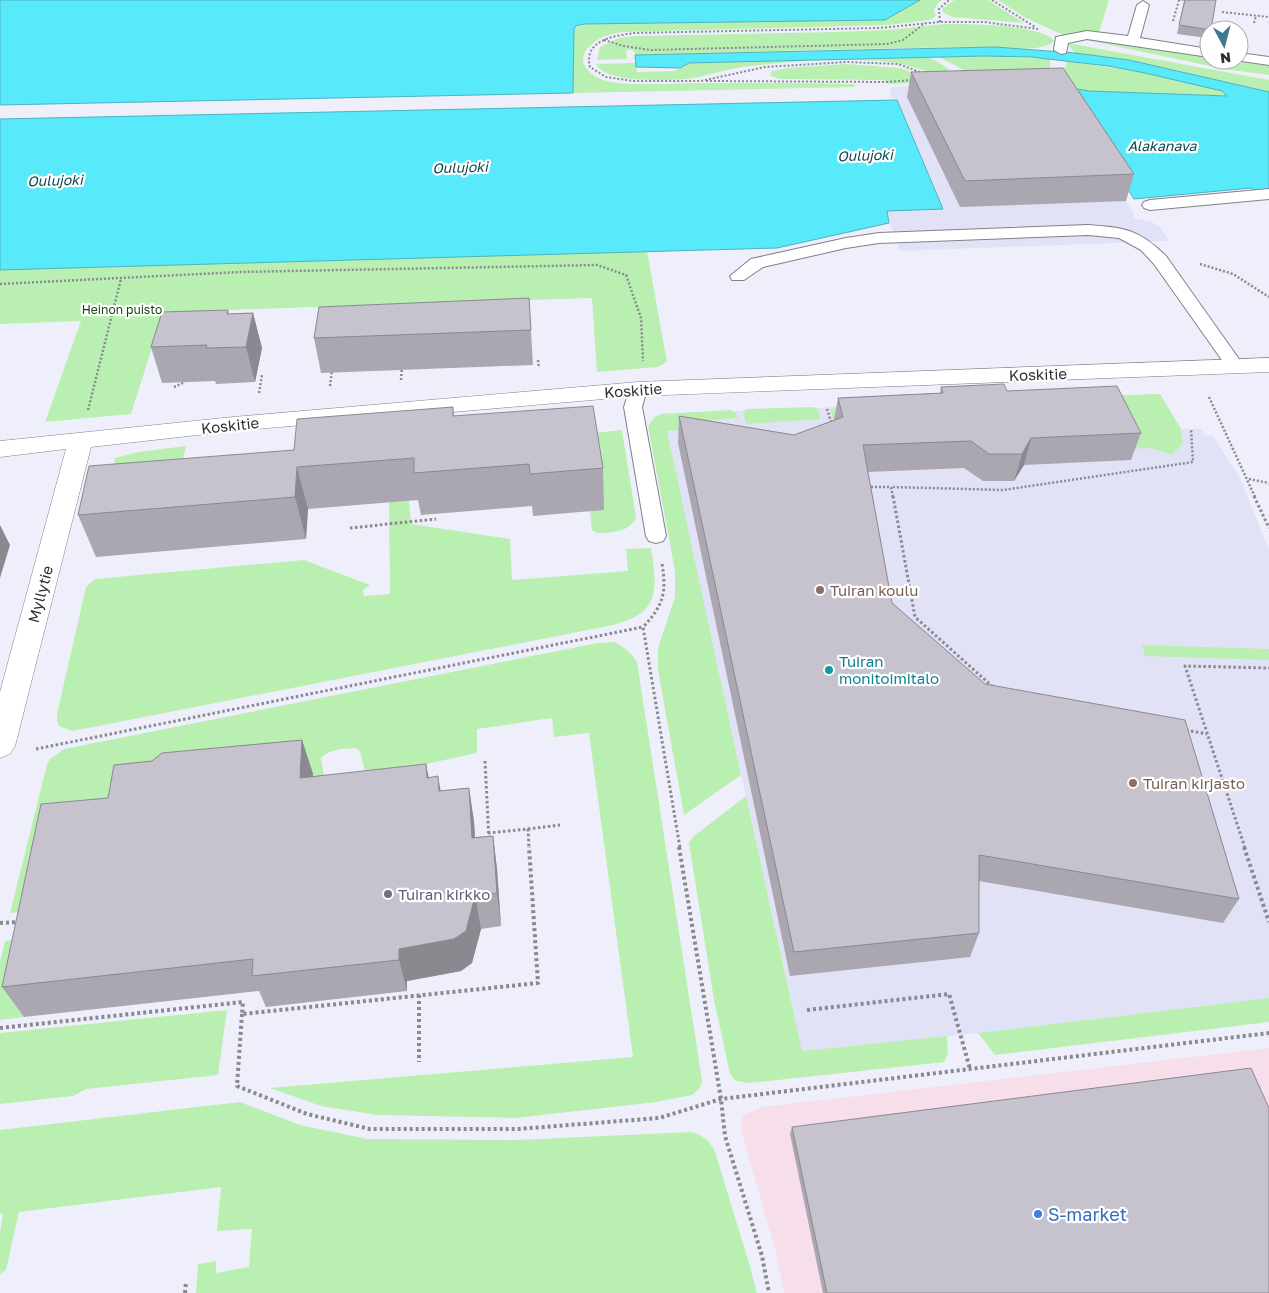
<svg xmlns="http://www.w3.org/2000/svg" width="1269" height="1293" viewBox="0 0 1269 1293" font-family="'Golos Text',sans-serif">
<rect width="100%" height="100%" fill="#efeffb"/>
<polygon fill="#f6dfeb" points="1269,1048 1269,1293 784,1293 775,1249 741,1130 743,1115 762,1107"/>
<g fill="#e1e2f5">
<polygon points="958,86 1054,90 1133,212 1134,218 1152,222 1160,227 1169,241 900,251 886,211 943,208 897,100 890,97 891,87"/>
<polygon points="1160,394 1181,429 1202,429 1205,435 1213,436 1240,478 1269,550 1269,998 978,1033 802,1051 662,414"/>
</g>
<g fill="#b9f0b1">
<path d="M920,0H942L937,4L934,10L936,16L930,20L888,25L623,32C611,34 601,36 592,44C573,60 588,76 607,81C632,87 671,83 698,83C750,83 802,83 854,84L855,87L573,93L574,29L584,24L885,20Z"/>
<polygon points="954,0 988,0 1024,23 952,17 943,12 942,9"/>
<polygon points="998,0 1109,0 1099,33 1102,40 1209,57 1209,60 1227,60 1269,66 1269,75 1224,69 1063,35 1024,17"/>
<path d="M945,24C967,24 1041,24 1054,41C1042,54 995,47 977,47C863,48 749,52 635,55L633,50H626L627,59L597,60L600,47L619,38L632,36L834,32L888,30Z"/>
<polygon points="1067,43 1269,80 1269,92 1130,60 1075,53"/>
<polygon points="984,56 1050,59 1050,71 973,75 939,57"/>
<path d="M929,57L949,69L943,75C922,71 902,62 880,61C837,58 793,61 750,66C731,68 713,74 694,78C674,81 605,84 596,64L636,63L637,72L675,71L689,63Z"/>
<polygon points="1067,61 1145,73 1222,91 1228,96 1089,91 1065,87 1062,68 1066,67"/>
<polygon points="847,64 900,68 939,82 889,84 883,80 781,79 770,76 772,71 786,68"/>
<polygon points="647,251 667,362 658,367 597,372 592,298 197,311 176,317 157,332 131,414 45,422 81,321 0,324 0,270"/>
<polygon points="1160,394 1181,429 1183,443 1172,455 1151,448 1126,449 834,425 831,411 839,405"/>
<polygon points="813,407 818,409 820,419 746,424 743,413 746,409"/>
<polygon points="731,410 736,414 738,418 712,420 714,427 667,431 741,775 684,815 658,670 658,648 675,597 675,571 648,426 655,417 662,414"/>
<path d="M622,430L636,517C631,532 611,533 597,533L592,530L590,511L604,509L593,433Z"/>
<polygon points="186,446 183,459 106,508 115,458 138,452"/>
<path d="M409,501L411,524L510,539L512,580L628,571L626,549L651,548C659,594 658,615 608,626L73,731L59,726L57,721V714L86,587L95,579L304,560L370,585L363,590L364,596L390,594L389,502Z"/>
<path d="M613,642C624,646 630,652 637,662L702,1080L700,1088L692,1095L656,1102L516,1118L377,1115L321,1106L270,1088L633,1057L589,733L554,737L552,718L477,729V753L384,773L365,771L360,752L357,748C344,749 331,748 321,758L324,776L312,787V774L46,910L10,913L47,764L50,759L64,749L598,643Z"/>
<polygon points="1142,645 1269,649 1269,660 1145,656"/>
<polygon points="746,796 802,1051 947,1036 948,1053 944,1062 750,1083 736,1081 730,1074 714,1000 689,843 694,836"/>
<polygon points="42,929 24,1017 0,1020 0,962 5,941 22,939"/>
<polygon points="1269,998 1269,1022 995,1055 978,1033"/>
<polygon points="227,1010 218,1075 86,1089 73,1096 0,1104 0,1033"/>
<path d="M240,1102L300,1125L367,1139L516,1140L692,1132C704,1136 709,1140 715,1152L749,1263L757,1293H196L198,1264L216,1261V1273L249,1267L252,1229L217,1231L221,1187L19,1212L6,1270L0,1274V1232L3,1214H0V1130Z"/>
</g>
<g fill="#58eafa" stroke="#4cb2be">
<polygon points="0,0 920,0 885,20 584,24 576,26 574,29 573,93 0,105"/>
<polygon points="995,47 1075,53 1129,60 1269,92 1269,190 1256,191 1251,188 1134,199 1065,87 1089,91 1227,96 1222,91 1145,73 1108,66 1031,57 984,56 689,63 680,68 636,67 635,55"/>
<polygon points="897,100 943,209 887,211 889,223 777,248 0,270 0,119"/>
</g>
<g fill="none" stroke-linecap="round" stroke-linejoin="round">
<defs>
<g id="lane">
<polygon points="1143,1 1149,5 1140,38 1209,49 1209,57 1087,39 1068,43 1066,53 1061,54 1054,50 1056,37 1087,31 1128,36 1137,5"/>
<polygon points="1239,53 1269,57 1269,65 1235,60 1239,60"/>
<polygon points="1269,189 1269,199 1150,210 1144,208 1142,205 1144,202 1150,200"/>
<path d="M1088,225C1126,228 1138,229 1166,256L1241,362L1244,366L1241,370L1235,371L1229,370L1154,264L1141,250L1119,238L1088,235L879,243L846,248L763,267L744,280H732L730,276L751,259L846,238L879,233Z"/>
<polygon points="638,383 645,385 647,389 642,407 666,536 663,541 656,543 649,541 646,536 624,407 631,385"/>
</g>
<polygon id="street" points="1269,358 1269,372 638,396 233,431 91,447 15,746 10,754 0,758 0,692 66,449 0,457 0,441 233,417 638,382"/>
</defs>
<use href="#lane" stroke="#80818c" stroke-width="2"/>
<use href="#street" stroke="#80818c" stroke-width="1"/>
<g stroke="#898991" stroke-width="2" stroke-dasharray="2 2" stroke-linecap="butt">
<polyline points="992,0 1035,27"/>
<polyline points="1222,12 1269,17"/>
<polyline points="1173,21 1179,0"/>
<polyline points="940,22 939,9 949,0"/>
<polyline points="1254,23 1256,16"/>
<polyline points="604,40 624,46 650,50 887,44 903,40 925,23"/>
<path d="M920,72L898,64L847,62L765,67L701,81H633L606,77L590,67C583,40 614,36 634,33L879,28L940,22H984L1038,29"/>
<polyline points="706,81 887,82 912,80"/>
</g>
<g stroke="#898991" stroke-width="2.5" stroke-dasharray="2 2" stroke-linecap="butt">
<polyline points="1200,264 1233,274 1269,297"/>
<polyline points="0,284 240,272 597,265 626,275 641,318 643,361"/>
<polyline points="538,360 539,368"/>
<polyline points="401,380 402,366"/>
<polyline points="330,386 332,370"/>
<polyline points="174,387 185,382"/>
<polyline points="259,393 262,375"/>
<polyline points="1209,397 1255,497"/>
<polyline points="827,409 832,425"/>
<polyline points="88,410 121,279"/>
<polyline points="1249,479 1269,483"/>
<polyline points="867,487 891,487"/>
<polyline points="893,497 891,487 1003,490 1193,462 1191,429"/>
</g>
<g stroke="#898991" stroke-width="3" stroke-dasharray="2.5 2.5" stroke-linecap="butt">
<polyline points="893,496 915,617 993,687"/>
<polyline points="1254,496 1269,528"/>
<polyline points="350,528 436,519"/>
<path d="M662,564C667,593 663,606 643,627L680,848"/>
<polyline points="1186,730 1207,734"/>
<polyline points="36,749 643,627"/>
<polyline points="485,761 489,840"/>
<polyline points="528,829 560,825"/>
<polyline points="488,833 528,829 529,848"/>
<polyline points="1245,848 1185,666 1269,668"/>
</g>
<g stroke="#898991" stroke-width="4" stroke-dasharray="3 3" stroke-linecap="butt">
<polyline points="679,847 721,1099 725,1136 762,1256 769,1293"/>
<polyline points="1244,847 1269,922"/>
<polyline points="0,923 18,922"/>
<polyline points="419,995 419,1062"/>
<polyline points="807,1010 949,994 970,1069"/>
<polyline points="242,1014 237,1086 307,1114 370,1129 518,1129 659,1118 721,1099 1269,1033"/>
<polyline points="0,1028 243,1002 242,1014 538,983 529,847"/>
<polyline points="185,1293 186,1282"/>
</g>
<use href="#lane" fill="#fff" fill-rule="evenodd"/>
<use href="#street" fill="#fff" fill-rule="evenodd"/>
</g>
<g fill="#aaa7b1">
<polygon points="1177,0 1216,0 1209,30 1208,38 1177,34 1184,1"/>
<polygon points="911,72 1134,174 1126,201 960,207 907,97"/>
<polygon points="529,298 533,365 321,373 314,338"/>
<polygon points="228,310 229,314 253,313 262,348 255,382 216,384 215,381 162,383 151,347"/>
<polygon points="941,387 1007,391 1141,433 1131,460 1024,465 1014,481 983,481 964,468 867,472 892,603 985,684 1239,899 1223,923 979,881 979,933 970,957 790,976 678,443 679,416 794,435 834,420 838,398 940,393"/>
<polygon points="453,407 454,416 603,468 604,510 533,516 532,506 421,515 418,500 308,509 306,539 96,557 78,515 294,450"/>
<polygon points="302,740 313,774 313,776 429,777 441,791 469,788 474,822 475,837 493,836 497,869 501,926 481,929 472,963 461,971 407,981 407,991 266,1007 259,991 24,1017 2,987 108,798 152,761"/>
<polygon points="792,1127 1269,1293 823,1293 790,1134"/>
</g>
<g fill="#8b8890">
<polygon points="253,313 262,348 255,382 246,347"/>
<polygon points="1031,438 1024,465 1014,481 1022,454"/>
<polygon points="297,467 308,509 306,539 295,497"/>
<polygon points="0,525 10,545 0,578"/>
<polygon points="302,740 313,774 311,811 300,778"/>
<polygon points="426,764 433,798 427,778"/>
<polygon points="438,776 444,810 439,791"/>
<polygon points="469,788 474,822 477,871 472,838"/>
<polygon points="493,836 497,869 501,926 497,893"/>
<polygon points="475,896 481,929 472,963 461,971 407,981 407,991 399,960 399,949"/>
</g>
<g fill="#c6c2ce" stroke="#8b8890">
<polygon points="1185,0 1216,0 1211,30 1179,25"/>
<polygon points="1063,68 1134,174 965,181 911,72"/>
<polygon points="529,298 531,330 314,338 319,307"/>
<polygon points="228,310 227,314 253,313 246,347 206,348 207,345 151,347 162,312"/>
<polygon points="1004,384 1007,391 1117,386 1141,433 1031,438 1022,454 989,454 971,441 863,445 892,603 985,684 1185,720 1239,899 979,855 979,933 794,952 679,416 794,435 843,417 838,398 943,393 941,387"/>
<polygon points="593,406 603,468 530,474 529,464 414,473 414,458 297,467 295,497 78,515 89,466 294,450 297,419 453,407 453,416"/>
<polygon points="302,740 300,778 426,764 427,778 438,776 439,791 469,788 472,838 493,836 497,893 475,896 466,931 454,939 399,949 399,960 252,976 253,959 2,987 41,804 108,798 114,765 152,761 162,753"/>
<polygon points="1251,1068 1269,1108 1269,1293 827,1293 792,1127"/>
</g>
<g fill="#8d6e63" stroke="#fff" stroke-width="2">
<circle cx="820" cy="590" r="5"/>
<circle cx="1133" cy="783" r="5"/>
</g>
<circle fill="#0f9aa8" stroke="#fff" stroke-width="2" cx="829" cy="670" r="5"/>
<circle fill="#6b7280" stroke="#fff" stroke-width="2" cx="388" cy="894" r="5"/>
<circle fill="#3f7fe0" stroke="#fff" stroke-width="2" cx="1038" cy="1214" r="5"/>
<g text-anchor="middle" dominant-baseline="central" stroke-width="4.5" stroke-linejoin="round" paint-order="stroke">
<g font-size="12" fill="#154210" stroke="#fff">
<text x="122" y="309">Heinon puisto</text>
</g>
<g font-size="14" font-style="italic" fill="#064a51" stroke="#fff">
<text x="1162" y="145">Alakanava</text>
<text transform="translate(865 155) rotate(-2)">Oulujoki</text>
<text transform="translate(460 167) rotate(-2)">Oulujoki</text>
<text transform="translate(55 180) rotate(-2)">Oulujoki</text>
</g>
<g font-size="15" fill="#2f2f33" stroke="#fff">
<text transform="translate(1038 374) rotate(-2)">Koskitie</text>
<text transform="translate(633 390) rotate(-4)">Koskitie</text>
<text transform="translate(230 425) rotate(-6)">Koskitie</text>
<text transform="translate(40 594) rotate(-75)">Myllytie</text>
</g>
<g font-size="15" fill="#785e54" stroke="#fff" text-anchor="start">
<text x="830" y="590">Tuiran koulu</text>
<text x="1143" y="783">Tuiran kirjasto</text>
</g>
<g font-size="15" fill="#0d838f" stroke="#fff" text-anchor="start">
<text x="839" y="661">Tuiran<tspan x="839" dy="17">monitoimitalo</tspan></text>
</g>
<g font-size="15" fill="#5b616d" stroke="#fff" text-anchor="start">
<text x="398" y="894">Tuiran kirkko</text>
</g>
<g font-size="18" fill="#366cbe" stroke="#fff" text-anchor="start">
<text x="1048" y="1214">S-market</text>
</g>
</g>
<g transform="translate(1224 45) rotate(173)"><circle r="24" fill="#ffffff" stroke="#acacad"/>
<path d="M0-4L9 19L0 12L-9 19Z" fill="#3c7890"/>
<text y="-8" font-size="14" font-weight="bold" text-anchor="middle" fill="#2f2f33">N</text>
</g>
</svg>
